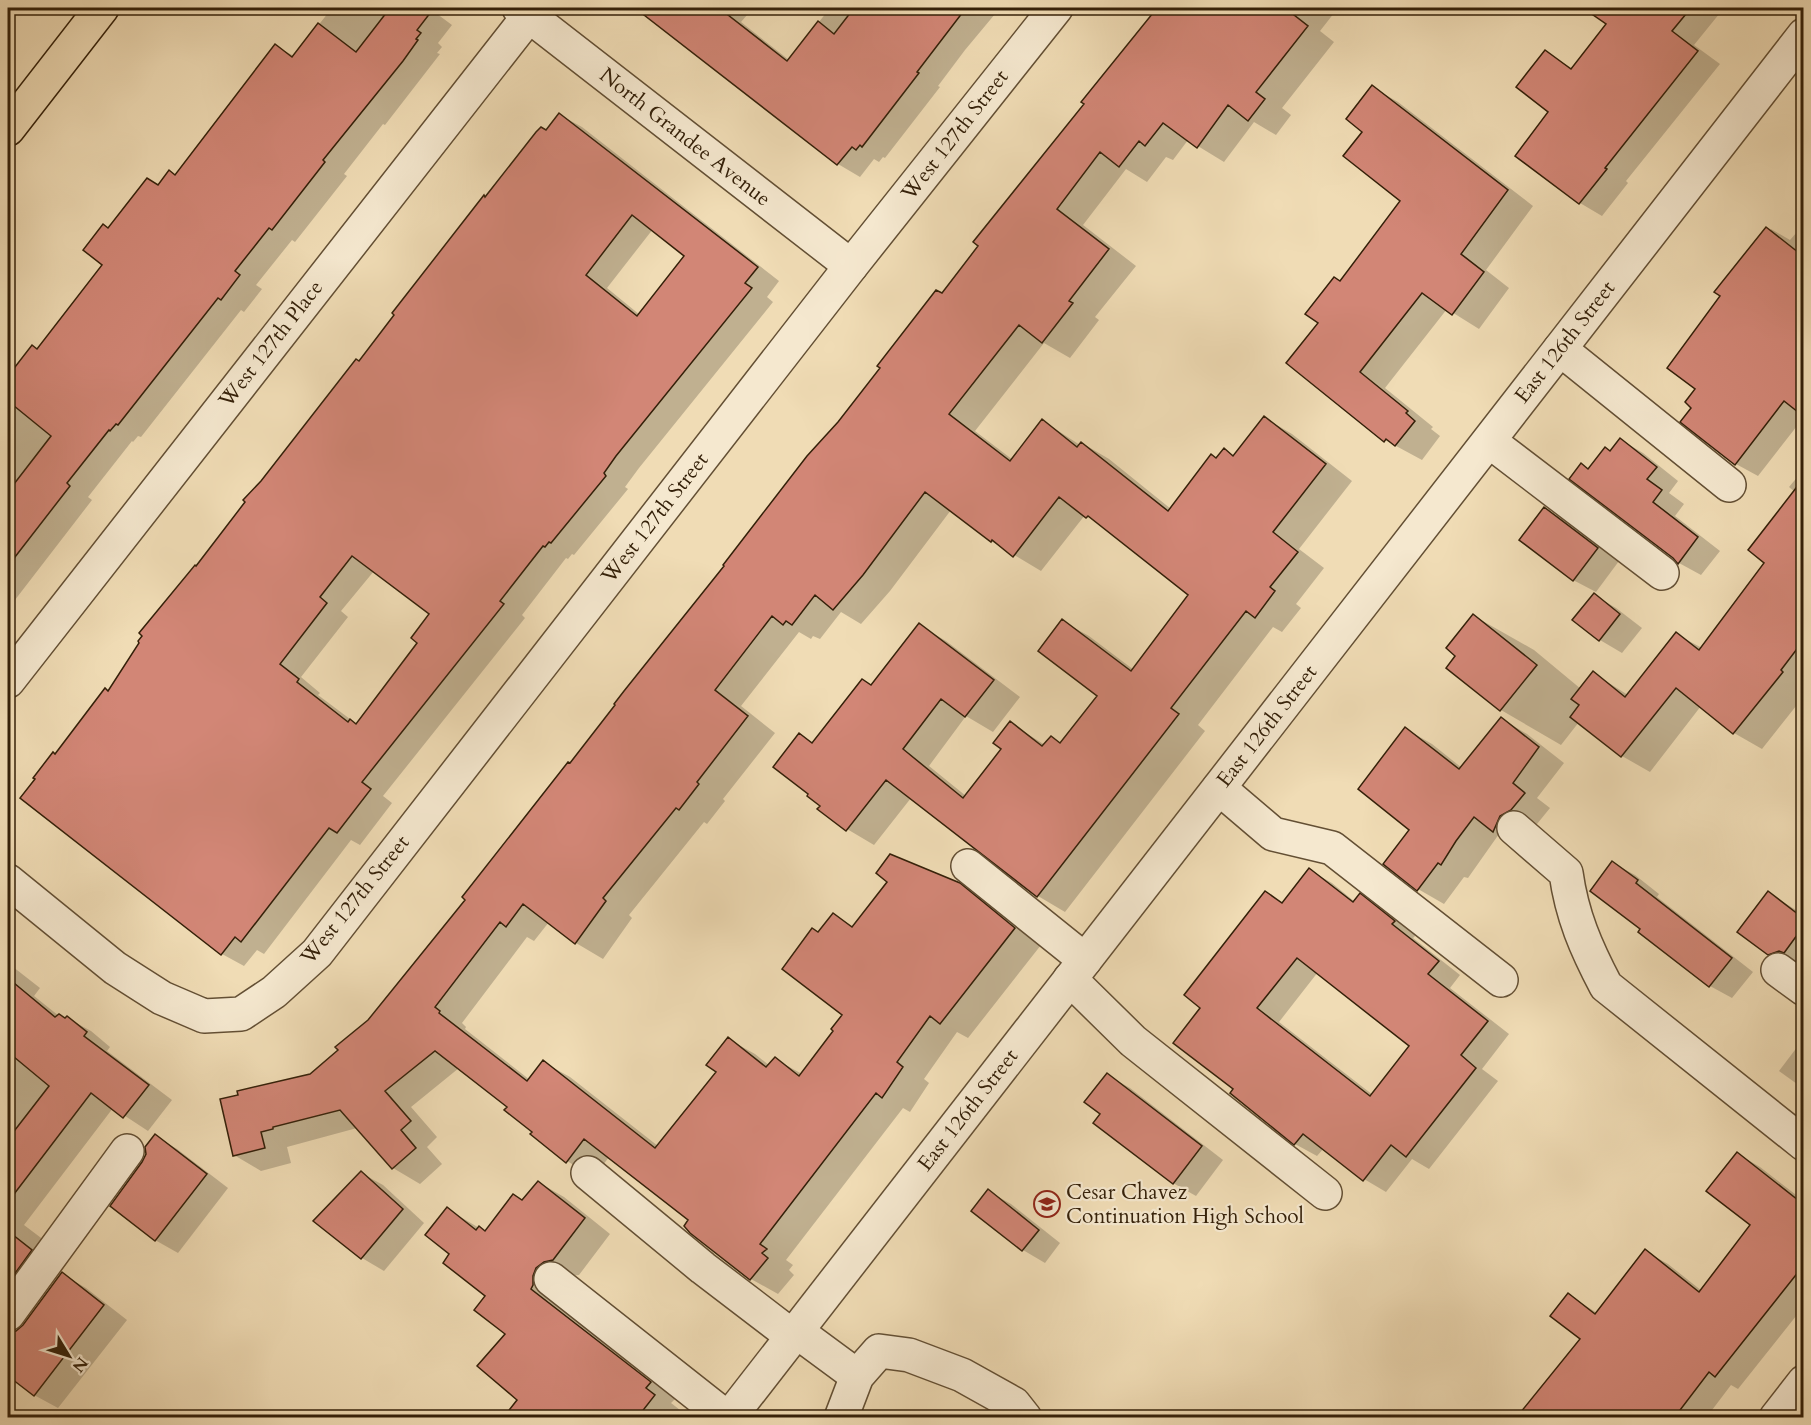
<svg xmlns="http://www.w3.org/2000/svg" width="1811" height="1425" viewBox="0 0 1811 1425" font-family="Cardo,serif">
<rect width="100%" height="100%" fill="#f0dcb5"/>
<filter id="stains"><feTurbulence type="fractalNoise" baseFrequency=".00333" numOctaves="4"/><feColorMatrix values="0 0 0 0 .2 0 0 0 0 .09 0 0 0 0 .02 0 0 0 .5 -.17"/></filter>
<radialGradient id="worn" r=".72"><stop offset=".6" stop-color="#630" stop-opacity="0"/><stop offset="1" stop-color="#630" stop-opacity=".3"/></radialGradient>
<g fill="#0003" fill-rule="evenodd">
<polygon points="332,8 429,8 452,25 438,43 442,47 437,53 440,54 385,125 383,124 344,174 347,176 295,242 292,240 256,285 262,289 244,312 241,310 141,437 138,436 133,442 132,441 88,497 92,500 8,609 8,379 32,347 37,350 104,265 109,229 159,186 176,176 275,46 294,56"/>
<polygon points="643,8 753,8 741,22 789,60 830,8 1000,8 965,50 938,86 940,87 885,158 883,157 879,162 874,159 860,177 838,164 641,10"/>
<polygon points="1159,8 1338,8 1320,31 1334,42 1282,108 1291,115 1276,135 1254,122 1224,162 1188,140 1173,160 1166,157 1147,182 1126,169 1083,225 1136,266 1095,317 1099,320 1070,358 1044,343 975,431 1013,460 1043,421 1080,445 1082,443 1109,459 1171,509 1224,450 1235,456 1265,418 1292,434 1352,481 1299,549 1324,568 1296,604 1301,608 1282,632 1273,627 1198,725 1205,731 1065,912 1038,896 911,798 874,845 847,829 822,806 800,735 814,743 872,686 919,625 946,641 1020,697 993,732 966,716 929,766 966,796 1003,749 1010,723 1045,745 1051,738 1061,744 1099,695 1062,621 1089,636 1134,670 1190,595 1103,526 1085,515 1041,571 991,541 951,510 890,591 861,624 841,612 820,639 813,636 811,639 799,632 741,706 775,733 723,799 725,801 707,824 704,822 629,915 632,918 603,959 576,943 549,922 534,941 527,937 462,1023 466,1027 465,1029 530,1080 543,1062 570,1077 658,1146 718,1072 728,1039 755,1054 770,1066 775,1059 802,1074 836,1031 844,1015 819,934 833,915 854,927 959,885 987,901 1041,945 968,1038 957,1032 924,1079 929,1083 910,1112 903,1108 786,1260 793,1265 789,1270 794,1275 778,1294 751,1279 690,1220 609,1157 594,1177 567,1161 532,1134 534,1131 509,1107 459,1068 411,1107 437,1137 427,1147 442,1164 420,1184 393,1168 357,1128 287,1147 291,1163 261,1171 234,1155 310,1075 341,1050 369,1021 467,899 839,423 942,295"/>
<polygon points="1585,8 1724,8 1694,45 1720,64 1626,181 1628,183 1602,216 1580,203 1517,155 1550,111 1546,52 1573,69 1608,24"/>
<polygon points="1372,87 1398,102 1533,206 1486,270 1509,288 1479,329 1447,309 1385,388 1433,427 1431,429 1440,436 1422,460 1385,440 1320,323 1341,282 1402,200 1364,131"/>
<path d="M560,115L582,127L779,281L767,297L773,302L639,468L625,487L628,489L574,555L572,554L568,559L566,558L522,615L525,618L383,796L392,803L360,845L351,840L264,954L257,950L244,966L222,954L56,755L109,692L197,568L262,482L359,362L486,198ZM653,229L686,255L640,315L607,288ZM374,571L431,614L419,643L358,725L318,695L320,693L301,677L348,617L341,611Z"/>
<polygon points="1804,224 1804,417 1758,476 1736,464 1693,407 1697,389 1770,230 1771,229 1790,240"/>
<polygon points="1621,440 1643,453 1678,481 1669,493 1684,504 1675,516 1720,551 1701,575 1679,563 1582,465 1589,470 1611,453"/>
<polygon points="1804,469 1804,696 1762,749 1734,733 1701,706 1650,772 1622,756 1579,722 1561,745 1501,710 1448,668 1457,656 1474,616 1534,650 1581,689 1593,673 1628,695 1676,634 1702,648 1766,563 1795,492 1789,487"/>
<polygon points="1545,509 1567,521 1619,561 1596,592 1573,580"/>
<polygon points="1594,595 1616,608 1642,628 1622,653 1600,640"/>
<polygon points="1502,719 1527,734 1564,763 1537,798 1550,808 1537,824 1525,831 1499,834 1468,878 1464,877 1444,904 1418,889 1412,830 1406,729 1432,744 1462,768"/>
<polygon points="1613,863 1635,875 1659,894 1657,897 1753,972 1732,998 1710,986 1642,929"/>
<path d="M1309,870L1332,883L1355,902L1360,895L1382,908L1416,935L1413,938L1460,975L1450,988L1509,1034L1482,1069L1498,1081L1429,1169L1412,1159L1386,1192L1364,1179L1324,1148L1317,1156L1295,1144L1235,1089L1202,1007L1266,893L1284,903ZM1318,972L1411,1046L1373,1095L1279,1022Z"/>
<polygon points="1769,893 1804,915 1804,966 1794,968 1768,954"/>
<polygon points="8,963 40,988 34,996 59,1016 66,1019 67,1018 91,1031 110,1047 107,1051 172,1100 148,1131 113,1108 24,1225 57,1250 13,1327 14,1333 24,1327 62,1274 86,1288 127,1320 58,1408 34,1395 8,1374"/>
<polygon points="1804,1038 1804,1089 1779,1071"/>
<polygon points="1107,1075 1130,1088 1223,1160 1196,1196 1173,1183 1102,1114"/>
<polygon points="155,1136 177,1149 228,1188 178,1253 155,1240 143,1163"/>
<polygon points="1738,1154 1760,1167 1804,1201 1804,1306 1738,1389 1731,1385 1706,1418 1518,1418 1582,1339 1569,1295 1597,1313 1645,1251 1668,1264 1702,1291 1752,1225"/>
<polygon points="361,1173 383,1185 424,1223 384,1271 362,1258"/>
<polygon points="538,1182 564,1197 610,1234 579,1275 570,1276 555,1304 676,1398 671,1403 680,1410 674,1418 512,1418 519,1400 507,1334 487,1296 452,1254 447,1209 486,1232 523,1201"/>
<polygon points="988,1191 1011,1204 1060,1243 1045,1263 1023,1250 973,1211"/>
<polygon points="1458,1410 1471,1418 1453,1418"/>
</g>
<g fill="#d28676" stroke="#342009" stroke-width="1.5" fill-rule="evenodd">
<polygon points="390,8 434,8 417,30 421,33 416,39 418,40 403,61 323,160 325,162 272,230 269,228 235,271 240,275 221,300 218,298 118,425 116,424 110,431 109,430 67,483 70,486 8,566 8,484 14,484 51,436 8,401 8,376 32,345 37,349 102,265 83,250 103,224 108,228 147,178 158,185 169,170 175,175 275,44 292,57 318,23 356,52"/>
<polygon points="635,8 719,8 787,61 818,21 834,34 854,8 966,8 917,72 919,73 862,147 860,145 856,150 852,147 837,165"/>
<polygon points="1157,8 1285,8 1308,26 1256,92 1265,99 1248,121 1228,105 1197,148 1163,123 1145,146 1139,141 1119,167 1100,152 1057,209 1109,249 1069,301 1073,303 1042,343 1019,325 949,414 1010,461 1042,419 1077,447 1081,442 1168,511 1211,454 1216,458 1224,448 1233,456 1264,416 1326,464 1273,532 1298,552 1270,587 1275,591 1255,618 1246,611 1171,708 1179,714 1037,897 886,780 846,831 817,809 820,806 807,796 808,794 773,767 799,733 812,743 862,679 871,685 919,623 994,680 965,717 941,699 903,749 963,798 1001,749 993,743 1010,721 1042,746 1051,736 1060,743 1097,696 1038,651 1062,619 1131,671 1188,595 1088,516 1086,518 1059,497 1013,557 992,540 991,542 925,492 863,575 833,610 815,595 792,625 786,621 783,625 772,616 715,690 748,716 697,782 699,784 679,810 676,808 603,898 606,901 575,944 523,904 506,927 500,922 435,1007 440,1011 439,1013 527,1081 543,1060 655,1148 716,1072 706,1065 728,1037 766,1067 775,1057 799,1076 833,1031 831,1029 842,1015 782,969 812,928 818,932 833,913 852,927 887,882 876,873 890,854 960,883 1015,928 940,1024 930,1016 897,1062 903,1067 882,1098 876,1093 760,1244 767,1249 762,1253 768,1258 750,1280 690,1233 684,1226 688,1220 584,1139 566,1163 530,1134 532,1132 504,1110 507,1107 435,1051 385,1091 411,1121 401,1130 416,1148 392,1169 340,1110 273,1127 273,1129 261,1132 265,1148 233,1156 220,1099 238,1095 237,1091 310,1074 338,1050 335,1047 368,1020 465,900 462,897 568,762 570,763 615,705 614,704 624,691 724,566 723,565 807,456 838,422 880,368 877,366 936,290 942,293 978,246 973,242 1084,104 1081,102"/>
<polygon points="1583,8 1691,8 1672,31 1698,51 1605,168 1607,169 1579,204 1515,156 1548,112 1516,87 1545,50 1571,69 1606,24"/>
<polygon points="1372,85 1508,190 1461,254 1484,272 1452,315 1422,293 1360,372 1408,411 1406,413 1415,421 1395,446 1386,439 1384,442 1286,363 1318,323 1305,314 1334,277 1340,281 1400,201 1343,156 1362,132 1346,119"/>
<path d="M559,113L758,267L745,283L752,288L616,456L604,473L606,476L551,543L549,542L545,547L543,546L500,601L504,604L362,782L371,789L337,833L329,828L241,942L235,937L221,955L20,798L35,779L33,778L53,752L55,754L105,688L108,691L139,643L138,641L142,636L139,633L195,565L196,566L245,502L243,500L261,481L356,359L359,361L394,315L392,313L484,195L485,197L536,132L541,127L546,130ZM632,215L684,256L637,316L586,275ZM352,556L429,614L411,638L417,643L356,724L350,719L348,722L297,682L299,679L280,664L327,603L320,597Z"/>
<polygon points="1766,227 1803,256 1803,416 1784,401 1735,465 1680,422 1691,408 1685,402 1695,389 1667,368 1720,296 1714,292"/>
<polygon points="1620,438 1657,467 1647,479 1662,490 1653,502 1698,537 1678,564 1673,558 1569,479 1581,463 1588,469 1605,447 1610,451"/>
<polygon points="1803,479 1803,641 1781,670 1783,672 1733,734 1676,688 1621,757 1570,717 1579,705 1571,699 1593,671 1625,697 1676,632 1699,650 1764,563 1748,550"/>
<polygon points="1544,507 1598,548 1573,581 1519,540"/>
<polygon points="1594,593 1620,614 1599,641 1572,620"/>
<polygon points="1473,614 1537,665 1500,711 1446,668 1455,656 1446,648"/>
<polygon points="1501,717 1539,747 1513,783 1525,793 1511,810 1500,816 1493,832 1474,817 1456,841 1441,865 1438,863 1417,891 1383,864 1409,830 1358,789 1405,727 1459,769"/>
<polygon points="1612,861 1638,880 1636,883 1732,958 1709,987 1638,932 1640,929 1590,891"/>
<path d="M1309,868L1353,902L1360,893L1395,921L1392,924L1439,961L1428,974L1488,1021L1461,1055L1476,1068L1406,1157L1391,1145L1363,1181L1303,1134L1294,1145L1230,1093L1233,1089L1173,1043L1200,1008L1184,995L1265,891L1282,903ZM1297,958L1409,1046L1370,1096L1257,1008Z"/>
<polygon points="1768,891 1803,918 1803,927 1784,953 1779,951 1768,955 1737,932"/>
<polygon points="8,978 55,1017 59,1014 65,1018 67,1016 87,1032 84,1036 149,1085 123,1118 91,1093 8,1202 8,1139 49,1086 8,1052"/>
<polygon points="1107,1073 1202,1146 1173,1184 1093,1123 1100,1114 1084,1102"/>
<polygon points="155,1134 207,1174 155,1241 110,1206 142,1162 146,1154 145,1147"/>
<polygon points="1737,1152 1803,1204 1803,1266 1715,1377 1709,1372 1674,1418 1516,1418 1580,1339 1550,1316 1568,1293 1595,1314 1645,1249 1699,1292 1750,1225 1706,1191"/>
<polygon points="361,1171 403,1209 361,1259 313,1221"/>
<polygon points="538,1181 585,1218 553,1260 544,1262 536,1268 533,1276 533,1285 531,1289 651,1382 646,1388 655,1395 637,1418 503,1418 517,1400 477,1366 505,1334 474,1310 485,1296 443,1263 449,1254 425,1235 447,1207 476,1230 479,1226 485,1231 513,1194 522,1200"/>
<polygon points="988,1189 1039,1230 1022,1251 971,1211"/>
<polygon points="8,1231 32,1250 8,1283"/>
<polygon points="62,1272 104,1305 34,1396 8,1376 8,1332 16,1331 23,1325"/>
</g>
<g fill="none" stroke-linecap="round" stroke-linejoin="round">
<defs>
<g id="minor">
<polyline points="519,8 851,266"/>
<polyline points="1560,349 1729,485"/>
<polyline points="1489,441 1662,573"/>
<polyline points="8,681 535,8"/>
<polyline points="1219,788 1273,834 1332,848 1501,980"/>
<path d="M1514,828L1566,873C1572,916 1586,948 1606,986L1804,1144"/>
<polyline points="968,866 1085,960"/>
<polyline points="8,881 115,968 162,998 204,1016 241,1014 274,992 317,953 851,266 1056,8"/>
<polyline points="1778,970 1804,989"/>
<polyline points="1070,979 1133,1041 1325,1193"/>
<polyline points="588,1173 703,1268 792,1336"/>
<polyline points="551,1279 727,1418"/>
<polyline points="8,1314 127,1151"/>
<polyline points="796,1331 857,1376"/>
<polyline points="729,1418 1804,35"/>
<polyline points="841,1418 857,1376 879,1351 909,1355 962,1375 1014,1404 1025,1418"/>
<polyline points="1776,1418 1804,1382"/>
</g>
<polyline id="major" points="8,129 102,8"/>
</defs>
<use href="#minor" stroke="#634f34" stroke-width="36"/>
<use href="#major" stroke="#342009" stroke-width="36"/>
<use href="#minor" stroke="#f5e8cf" stroke-width="33"/>
<use href="#major" stroke="#f0dcb5" stroke-width="33"/>
</g>
<defs>
<symbol id="school-ring" viewBox="-11 -11 22 22"><circle r="9.5" fill="#f5e8cf" stroke="#8f2418" stroke-width="1.5"/><path d="M0-5L7-2L0 1L-7-2ZM-4 1L0 2.5L4 1V4Q0 6-4 4Z" fill="#8f2418"/></symbol>
</defs>
<g fill-rule="evenodd">
<use href="#school-ring" x="1032" y="1189" width="30" height="30"/>
</g>
<g text-anchor="middle" dominant-baseline="central" stroke-width="4.5" stroke-linejoin="round" paint-order="stroke">
<g font-size="21" fill="#342009" stroke="#f5e8cf">
<text transform="translate(955 135) rotate(-52)">West 127th Street</text>
<text transform="translate(685 137) rotate(38)">North Grandee Avenue</text>
<text transform="translate(1565 342) rotate(-52)">East 126th Street</text>
<text transform="translate(271 344) rotate(-52)">West 127th Place</text>
<text transform="translate(655 518) rotate(-52)">West 127th Street</text>
<text transform="translate(1267 726) rotate(-52)">East 126th Street</text>
<text transform="translate(355 900) rotate(-51)">West 127th Street</text>
<text transform="translate(968 1110) rotate(-52)">East 126th Street</text>
</g>
<g font-size="21" fill="#342009" stroke="#f5e8cf" text-anchor="start">
<text x="1066" y="1192">Cesar Chavez<tspan x="1066" dy="24">Continuation High School</tspan></text>
</g>
</g>
<rect width="1811" height="1425" fill="none" stroke="#f0dcb5" stroke-width="30"/>
<rect x="9" y="9" width="1793" height="1407" fill="none" stroke="#342009" stroke-width="3"/>
<rect x="15" y="15" width="1781" height="1395" fill="none" stroke="#342009" stroke-width="1.5"/>
<g transform="translate(69 1356) rotate(128)" stroke="#f5e8cf" stroke-width="4.5" paint-order="stroke">
<path d="M0-4.5L10 22L0 15L-10 22Z" fill="#342009"/>
<text y="-9" font-size="16" font-weight="bold" text-anchor="middle" fill="#342009">N</text>
</g>
<rect width="100%" height="100%" filter="url(#stains)"/>
<rect width="100%" height="100%" fill="url(#worn)"/>
</svg>
